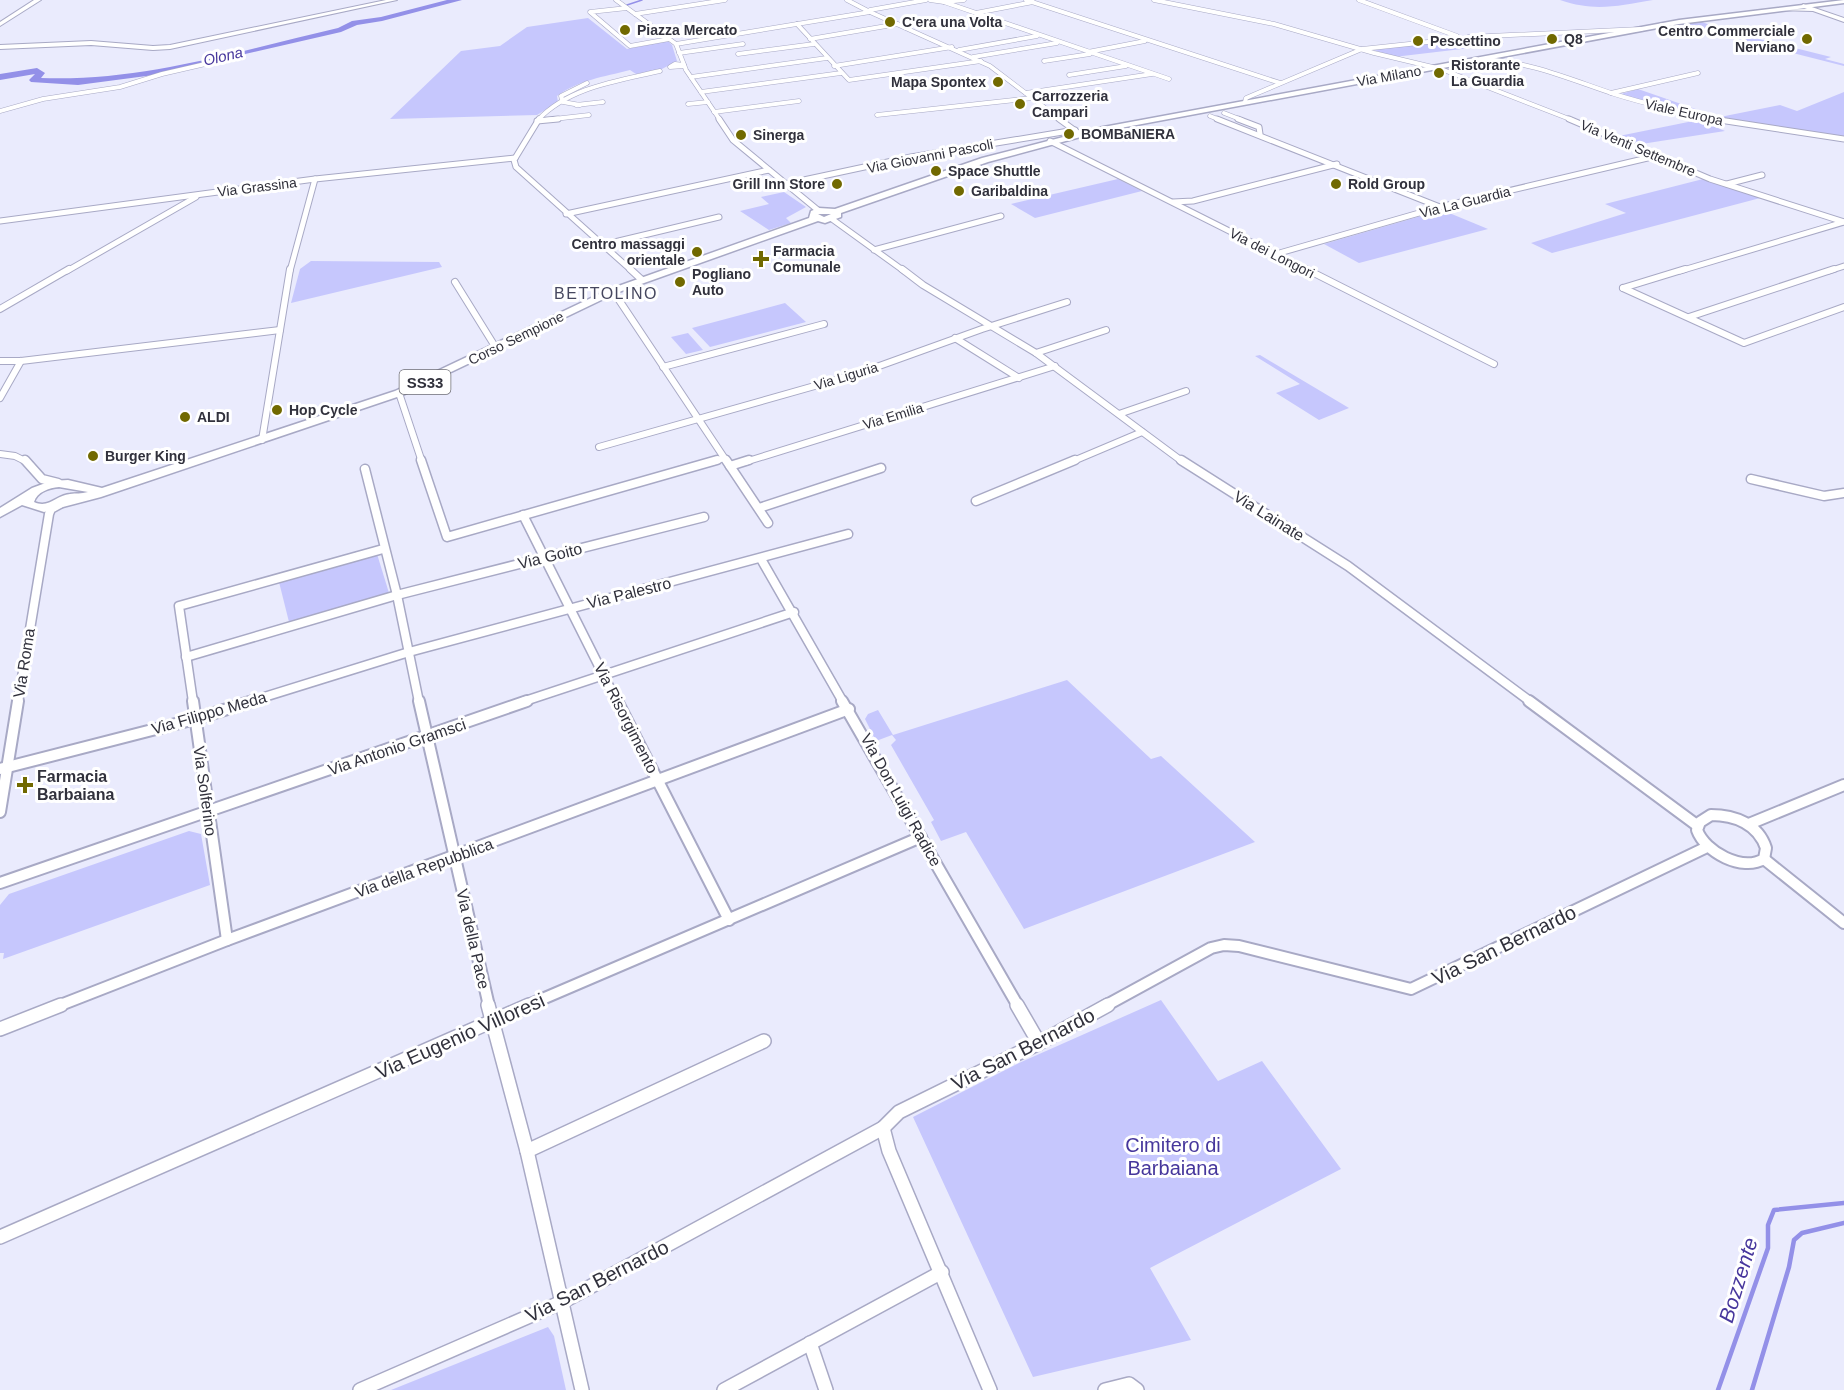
<svg xmlns="http://www.w3.org/2000/svg" width="1844" height="1390" viewBox="0 0 1844 1390" font-family="Arial,sans-serif">
<rect width="100%" height="100%" fill="#eaebfd"/>
<g fill="#c6c7fd">
<path d="M1560,0H1653C1617,6 1595,12 1560,0Z"/>
<path d="M588,18L627,49L668,41L672,45L677,61L662,69L636,74L630,70C603,77 579,80 557,96L558,102L537,115L390,119L461,51L500,46L527,27Z"/>
<polygon points="1702,20 1702,22 1723,30 1831,57 1825,59 1844,64 1844,66 1678,24"/>
<polygon points="1492,38 1504,44 1394,57 1371,49"/>
<path d="M1638,89L1710,114C1680,112 1649,105 1621,94Z"/>
<polygon points="1844,92 1844,138 1721,119 1720,117 1780,105 1797,111"/>
<polygon points="1698,120 1725,131 1635,145 1614,137"/>
<polygon points="1707,178 1764,197 1552,253 1531,243 1626,213 1605,204"/>
<polygon points="1118,179 1142,191 1035,218 1011,204"/>
<polygon points="784,192 806,207 786,218 791,223 769,230 740,211 769,204 761,197"/>
<polygon points="1442,210 1488,229 1359,263 1324,244"/>
<polygon points="311,261 439,262 442,267 291,303 300,269"/>
<polygon points="785,303 806,322 710,347 692,328"/>
<polygon points="688,333 703,350 686,354 671,337"/>
<polygon points="1260,355 1349,408 1319,420 1276,393 1300,384 1255,356"/>
<polygon points="377,554 389,593 289,622 279,582"/>
<polygon points="1067,680 1151,759 1161,756 1255,842 1024,929 966,832 941,841 931,822 934,820 891,745 896,740 892,735 876,741 865,719 868,714 878,710 893,735"/>
<polygon points="189,831 201,834 210,885 3,959 4,953 0,953 0,905 9,894"/>
<polygon points="1161,1000 1218,1081 1262,1061 1341,1169 1150,1268 1191,1340 1033,1377 913,1117 1019,1063"/>
<polygon points="548,1327 554,1336 566,1390 391,1390"/>
</g>
<g fill="none" stroke-linecap="round" stroke-linejoin="round">
<polyline stroke="#9390e8" stroke-width="1.5" points="627,5 642,0"/>
<g stroke="#9390e8" stroke-width="4.5">
<polyline points="1718,1390 1768,1248 1768,1225 1774,1210 1844,1203"/>
<polyline points="1752,1390 1789,1267 1794,1240 1802,1233 1844,1223"/>
</g>
<path fill="#9390e8" fill-rule="evenodd" d="M447,0H462L382,21L357,25L341,32L154,75L78,85L31,82L29,80L35,74L0,80V74L37,68L45,73L41,78C141,82 242,50 338,28L352,21L381,17Z"/>
<defs>
<g id="street-far5">
<polyline points="616,0 676,44 686,70 720,120"/>
<polyline points="847,0 870,12"/>
<polyline points="930,0 944,2 964,0"/>
<polyline points="1026,0 1280,83"/>
<polyline points="1154,0 1274,24 1374,53 1441,69 1572,120"/>
<polyline points="1359,0 1457,36"/>
<polyline points="944,2 1169,79"/>
<polyline points="627,8 590,12 630,46 669,39"/>
<polyline points="870,10 926,0"/>
<polyline points="870,12 990,66 1061,120"/>
<polyline points="976,13 1033,2"/>
<polyline points="635,14 725,0"/>
<polyline points="797,24 849,80 981,61"/>
<polyline points="1468,37 1641,29"/>
<polyline points="810,39 898,24"/>
<polyline points="676,44 870,12"/>
<polyline points="959,50 1037,36"/>
<polyline points="1088,52 1145,41"/>
<polyline points="679,53 743,44"/>
<polyline points="738,54 814,44"/>
<polyline points="973,57 1057,43"/>
<path d="M1481,59C1528,61 1569,79 1614,94C1649,105 1685,113 1721,120"/>
<polyline points="1044,61 1090,54"/>
<polyline points="684,65 675,64 670,67 684,66"/>
<polyline points="834,66 952,47"/>
<polyline points="1069,75 1126,66"/>
<polyline points="691,77 827,58"/>
<polyline points="701,92 841,73"/>
<polyline points="1026,93 1152,74"/>
<polyline points="1611,93 1698,73"/>
<polyline points="1245,102 1246,98 1362,49 1456,39"/>
<polyline points="688,104 708,102"/>
<polyline points="576,105 603,102"/>
<polyline points="580,105 563,102 561,96 587,83"/>
<polyline points="0,111 43,99 120,87 162,74 227,59"/>
<polyline points="714,112 799,101"/>
<polyline points="1224,113 1242,120"/>
<polyline points="877,115 1033,98"/>
<polyline points="1210,116 1220,120"/>
<path d="M538,120C569,87 618,81 660,71"/>
<polyline points="545,120 589,115"/>
</g>
<g id="street-far4">
<polyline points="539,119 514,160 516,167 632,271"/>
<polyline points="719,119 733,140 819,211"/>
<polyline points="1059,119 1077,132"/>
<polyline points="1217,119 1440,207"/>
<polyline points="1238,119 1259,127 1260,134"/>
<polyline points="1569,119 1710,179 1844,222"/>
<polyline points="1713,119 1844,139"/>
<polyline points="537,121 558,119"/>
<polyline points="1050,141 1309,271"/>
<polyline points="785,184 911,157 1075,130"/>
<polyline points="1727,184 1762,175"/>
<polyline points="1173,202 1193,201 1337,164"/>
<polyline points="566,214 769,170"/>
<polyline points="832,219 904,271"/>
<polyline points="0,221 315,179 515,158"/>
<polyline points="602,245 719,217"/>
<polyline points="874,250 1001,216"/>
<polyline points="1276,254 1440,207 1656,156"/>
<polyline points="67,271 196,197"/>
<polyline points="290,271 315,179"/>
<polyline points="1680,271 1844,222"/>
<polyline points="1829,271 1844,266"/>
</g>
<g id="street-far3">
<polyline points="630,269 642,280"/>
<polyline points="902,269 923,285 1036,353 1183,462"/>
<polyline points="1306,269 1494,364"/>
<polyline points="455,282 496,348"/>
<polyline points="1623,288 1744,343 1844,307"/>
<polyline points="1623,288 1685,269"/>
<polyline points="613,291 727,462"/>
<polyline points="0,309 69,269"/>
<polyline points="1689,317 1834,269"/>
<polyline points="955,338 1019,378"/>
<polyline points="1036,353 1106,330"/>
<polyline points="0,361 21,361 280,330"/>
<polyline points="663,367 824,324"/>
<polyline points="399,393 422,462"/>
<polyline points="0,398 21,361"/>
<polyline points="1119,414 1186,391"/>
<polyline points="262,440 290,269"/>
<polyline points="599,447 857,374 982,329 1067,302"/>
<polyline points="0,454 15,456 27,462"/>
<polyline points="712,462 724,458"/>
<polyline points="745,462 1055,366"/>
<polyline points="1071,462 1142,432"/>
</g>
<g id="street-far2">
<polyline points="25,460 42,479 58,483"/>
<polyline points="421,460 447,537 717,460"/>
<polyline points="726,460 768,523"/>
<polyline points="1181,460 1348,566 1531,702"/>
<polyline points="730,466 749,460"/>
<polyline points="365,469 397,595 419,702"/>
<polyline points="1751,479 1824,496 1844,493"/>
<polyline points="976,501 1075,460"/>
<polyline points="759,508 881,468"/>
<polyline points="523,515 617,702"/>
<polyline points="761,559 843,702"/>
<polyline points="186,657 397,595 704,517"/>
<polyline points="18,702 49,514 51,509 60,504"/>
<polyline points="193,702 179,606 383,549"/>
<polyline points="248,702 409,652 848,534"/>
<polyline points="522,702 794,612"/>
</g>
<g id="street-far1">
<polyline points="193,701 227,940"/>
<polyline points="419,701 489,1006"/>
<polyline points="617,701 729,920"/>
<polyline points="842,701 1018,1006"/>
<polyline points="1529,701 1698,826"/>
<polyline points="0,769 195,719 253,701"/>
<polyline points="0,812 18,701"/>
<path d="M1711,815C1735,815 1758,824 1766,848L1764,859C1742,872 1705,852 1697,830L1700,822Z"/>
<polyline points="1749,824 1844,785"/>
<polyline points="1764,859 1844,923"/>
<polyline points="0,883 527,701"/>
<polyline points="58,1006 227,940 849,709"/>
<polyline points="526,1006 921,837"/>
<polyline points="1105,1006 1211,948 1224,945 1239,946 1411,989 1707,847"/>
</g>
<g id="street">
<polyline points="488,1005 527,1151 582,1390"/>
<polyline points="1017,1005 1039,1043"/>
<polyline points="0,1029 61,1005"/>
<polyline points="883,1128 889,1151 990,1390"/>
<polyline points="527,1151 764,1041"/>
<polyline points="0,1237 529,1005"/>
<polyline points="810,1343 826,1390"/>
<polyline points="360,1390 562,1302 883,1128 899,1112 1039,1043 1108,1005"/>
<polyline points="724,1390 942,1272"/>
<polyline points="1105,1390 1129,1384 1137,1390"/>
</g>
<g id="secondary">
<polygon points="34,0 41,0 0,26 0,22"/>
<polygon points="386,0 397,0 170,49 153,50 91,45 0,49 0,45 91,41 153,46 170,45"/>
<polygon points="1803,4 1844,18 1844,22 1813,11 1777,10 1807,9 1801,7"/>
</g>
<path id="primary" d="M1844,0V3L1679,24L1099,132L988,162L841,213V217L825,223L818,221L616,293L403,395L101,497L44,512L22,505L0,517V508L32,488L51,481L68,480L102,488L395,391L610,289L809,218L811,211L819,208L835,209L982,158L1098,128L1679,20ZM818,214H831L824,217ZM59,487L88,492C81,494 76,493 70,494C56,495 49,509 34,502C37,492 49,488 59,487Z"/>
</defs>
<use href="#street-far5" stroke="#a8a9c5" stroke-width="5"/>
<use href="#street-far4" stroke="#a8a9c5" stroke-width="7"/>
<use href="#street-far3" stroke="#a8a9c5" stroke-width="8"/>
<use href="#street-far2" stroke="#a8a9c5" stroke-width="11"/>
<use href="#street-far1" stroke="#a8a9c5" stroke-width="14"/>
<use href="#street" stroke="#a8a9c5" stroke-width="16"/>
<use href="#secondary" stroke="#a8a9c5" stroke-width="2"/>
<use href="#primary" stroke="#a8a9c5" stroke-width="3"/>
<use href="#street-far5" stroke="#fff" stroke-width="4"/>
<use href="#street-far4" stroke="#fff" stroke-width="5"/>
<use href="#street-far3" stroke="#fff" stroke-width="6"/>
<use href="#street-far2" stroke="#fff" stroke-width="8"/>
<use href="#street-far1" stroke="#fff" stroke-width="10"/>
<use href="#street" stroke="#fff" stroke-width="13"/>
<use href="#secondary" fill="#fff" fill-rule="evenodd"/>
<use href="#primary" fill="#fff" fill-rule="evenodd"/>
</g>
<g fill="#716900" stroke="#fff" stroke-width="2">
<circle cx="890" cy="22" r="6"/>
<circle cx="625" cy="30" r="6"/>
<circle cx="1552" cy="39" r="6"/>
<circle cx="1807" cy="39" r="6"/>
<circle cx="1418" cy="41" r="6"/>
<circle cx="1439" cy="73" r="6"/>
<circle cx="998" cy="82" r="6"/>
<circle cx="1020" cy="104" r="6"/>
<circle cx="1069" cy="134" r="6"/>
<circle cx="741" cy="135" r="6"/>
<circle cx="936" cy="171" r="6"/>
<circle cx="837" cy="184" r="6"/>
<circle cx="1336" cy="184" r="6"/>
<circle cx="959" cy="191" r="6"/>
<circle cx="697" cy="252" r="6"/>
<path d="M758 250h6v6h6v6h-6v6h-6v-6h-6v-6h6z"/>
<circle cx="680" cy="282" r="6"/>
<circle cx="277" cy="410" r="6"/>
<circle cx="185" cy="417" r="6"/>
<circle cx="93" cy="456" r="6"/>
<path d="M22 776h6v6h6v6h-6v6h-6v-6h-6v-6h6z"/>
</g>
<g text-anchor="middle" dominant-baseline="central" stroke-width="6" stroke-linejoin="round" paint-order="stroke">
<g font-size="14" font-weight="bold" fill="#31313c" stroke="#fff" text-anchor="start">
<text x="902" y="22">C'era una Volta</text>
<text x="637" y="30">Piazza Mercato</text>
<text x="1795" y="31" text-anchor="end">Centro Commerciale<tspan x="1795" dy="16">Nerviano</tspan></text>
<text x="1564" y="39">Q8</text>
<text x="1430" y="41">Pescettino</text>
<text x="1451" y="65">Ristorante<tspan x="1451" dy="16">La Guardia</tspan></text>
<text x="986" y="82" text-anchor="end">Mapa Spontex</text>
<text x="1032" y="96">Carrozzeria<tspan x="1032" dy="16">Campari</tspan></text>
<text x="1081" y="134">BOMBaNIERA</text>
<text x="753" y="135">Sinerga</text>
<text x="948" y="171">Space Shuttle</text>
<text x="825" y="184" text-anchor="end">Grill Inn Store</text>
<text x="1348" y="184">Rold Group</text>
<text x="971" y="191">Garibaldina</text>
<text x="685" y="244" text-anchor="end">Centro massaggi<tspan x="685" dy="16">orientale</tspan></text>
<text x="773" y="251">Farmacia<tspan x="773" dy="16">Comunale</tspan></text>
<text x="692" y="274">Pogliano<tspan x="692" dy="16">Auto</tspan></text>
<text x="289" y="410">Hop Cycle</text>
<text x="197" y="417">ALDI</text>
<text x="105" y="456">Burger King</text>
</g>
<g font-size="14" fill="#31313c" stroke="#fff">
<text transform="translate(1389 76) rotate(-10)">Via Milano</text>
<text transform="translate(1684 112) rotate(13)">Viale Europa</text>
<text transform="translate(1638 148) rotate(23)">Via Venti Settembre</text>
<text transform="translate(930 156) rotate(-11)">Via Giovanni Pascoli</text>
<text transform="translate(257 187) rotate(-7)">Via Grassina</text>
<text transform="translate(1465 202) rotate(-14)">Via La Guardia</text>
<text transform="translate(1272 253) rotate(27)">Via dei Longori</text>
<text transform="translate(516 338) rotate(-26)">Corso Sempione</text>
<text transform="translate(846 376) rotate(-17)">Via Liguria</text>
<text transform="translate(893 416) rotate(-17)">Via Emilia</text>
</g>
<g font-size="15" font-style="italic" fill="#47379d" stroke="#fff">
<text transform="translate(223 56) rotate(-13)">Olona</text>
</g>
<rect fill="#fff" stroke="#6f6f76" stroke-width="1.5" x="399.5" y="370" width="51" height="24" rx="4.5"/>
<g font-size="15" font-weight="bold" fill="#31313c">
<text x="425" y="382">SS33</text>
</g>
<g font-size="16" letter-spacing="1.5" fill="#46475f" stroke="#fff">
<text x="606" y="293">BETTOLINO</text>
</g>
<g font-size="16" fill="#31313c" stroke="#fff">
<text transform="translate(1269 516) rotate(32)">Via Lainate</text>
<text transform="translate(550 556) rotate(-14)">Via Goito</text>
<text transform="translate(629 593) rotate(-14)">Via Palestro</text>
<text transform="translate(24 663) rotate(-81)">Via Roma</text>
<text transform="translate(209 713) rotate(-16)">Via Filippo Meda</text>
<text transform="translate(626 718) rotate(63)">Via Risorgimento</text>
<text transform="translate(397 747) rotate(-19)">Via Antonio Gramsci</text>
<text transform="translate(205 791) rotate(82)">Via Solferino</text>
<text transform="translate(901 800) rotate(61)">Via Don Luigi Radice</text>
<text transform="translate(424 868) rotate(-20)">Via della Repubblica</text>
<text transform="translate(473 939) rotate(77)">Via della Pace</text>
</g>
<g font-size="16" font-weight="bold" fill="#31313c" stroke="#fff" text-anchor="start">
<text x="37" y="776">Farmacia<tspan x="37" dy="18">Barbaiana</tspan></text>
</g>
<g font-size="20" fill="#31313c" stroke="#fff">
<text transform="translate(1504 945) rotate(-26)">Via San Bernardo</text>
<text transform="translate(460 1036) rotate(-24)">Via Eugenio Villoresi</text>
<text transform="translate(1023 1049) rotate(-27)">Via San Bernardo</text>
<text transform="translate(597 1281) rotate(-27)">Via San Bernardo</text>
</g>
<g font-size="20" fill="#46379c" stroke="#fff">
<text x="1173" y="1145">Cimitero di<tspan x="1173" dy="23">Barbaiana</tspan></text>
</g>
<g font-size="21" font-style="italic" fill="#47379d" stroke="#fff">
<text transform="translate(1738 1280) rotate(-73)">Bozzente</text>
</g>
</g>
</svg>
